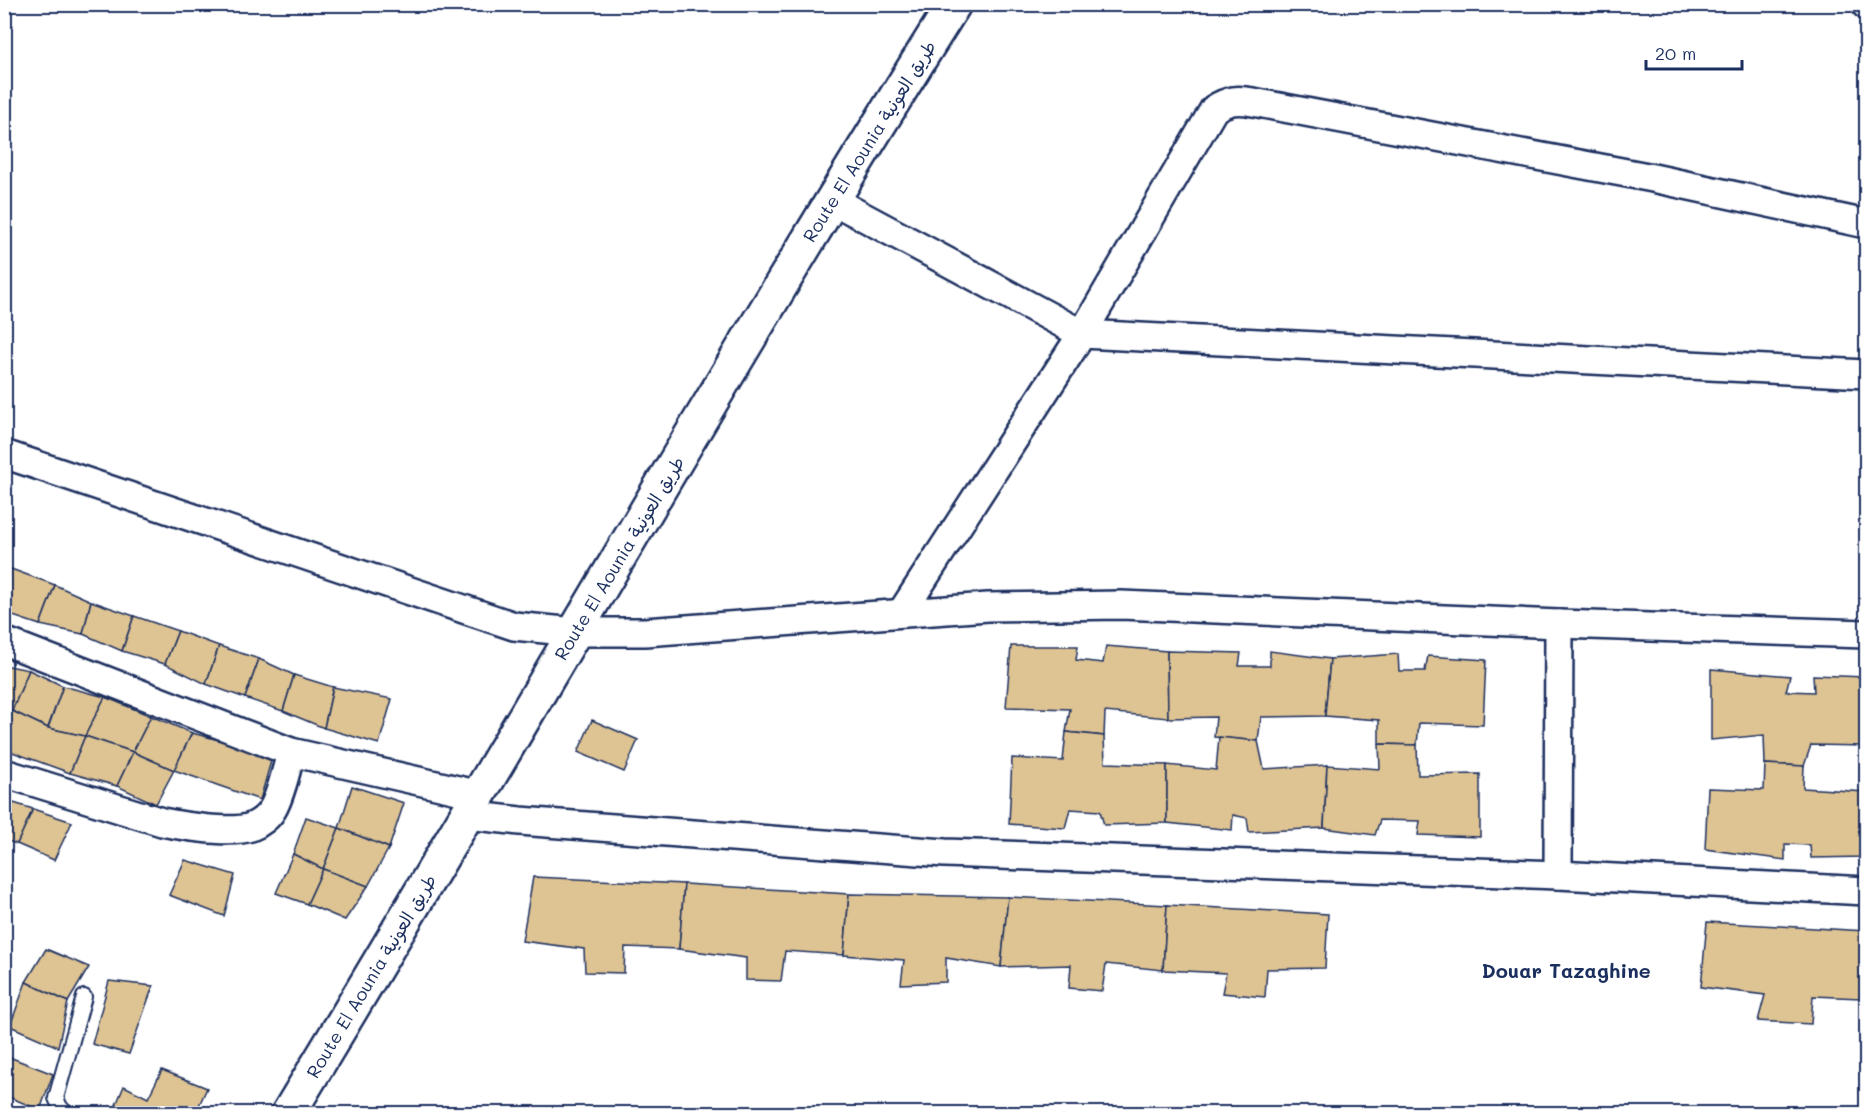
<svg xmlns="http://www.w3.org/2000/svg" width="1871" height="1118" viewBox="0 0 1871 1118" font-family="Mali,'Playpen Sans Arabic',sans-serif">
<rect width="100%" height="100%" fill="#fff"/>
<filter id="ink" filterUnits="userSpaceOnUse"><feTurbulence type="fractalNoise" baseFrequency=".0167" numOctaves="2"/><feDisplacementMap in="SourceGraphic" scale="12" xChannelSelector="R" yChannelSelector="G"/><feConvolveMatrix kernelMatrix="1 2 1 2 8 2 1 2 1" color-interpolation-filters="sRGB"/></filter>
<g filter="url(#ink)">
<g fill="#dec393" stroke="#1b2f5e" stroke-width="1.5">
<polygon points="4,568 11,569 4,588"/>
<polygon points="11,569 55,585 40,625 4,613 4,588"/>
<polygon points="55,585 91,601 83,634 40,625"/>
<polygon points="91,601 134,616 122,651 83,634"/>
<polygon points="134,616 178,631 165,664 122,651"/>
<polygon points="178,631 219,646 206,684 165,664"/>
<polygon points="219,646 259,659 245,698 206,684"/>
<polygon points="1011,646 1078,646 1076,660 1103,663 1106,646 1167,651 1168,718 1105,712 1104,736 1066,732 1070,709 1006,707"/>
<polygon points="1167,651 1241,653 1239,666 1270,666 1270,651 1330,659 1325,716 1261,717 1258,741 1214,737 1216,717 1168,718"/>
<polygon points="1398,654 1399,671 1425,671 1428,656 1486,660 1483,725 1419,723 1417,745 1379,744 1379,720 1325,716 1330,659"/>
<polygon points="259,659 294,675 283,711 245,698"/>
<polygon points="4,665 29,670 12,711 4,709"/>
<polygon points="1711,669 1790,676 1786,691 1814,692 1813,675 1866,677 1866,746 1811,745 1804,766 1765,764 1764,735 1711,740"/>
<polygon points="29,670 63,686 48,728 12,711"/>
<polygon points="294,675 333,687 324,728 283,711"/>
<polygon points="63,686 105,697 85,736 48,728"/>
<polygon points="333,687 392,699 379,744 324,728"/>
<polygon points="105,697 151,716 133,752 85,736"/>
<polygon points="4,709 12,711 4,729"/>
<polygon points="12,711 48,728 85,736 70,773 4,749 4,729"/>
<polygon points="151,716 192,733 174,770 133,752"/>
<polygon points="592,720 638,740 624,772 578,752"/>
<polygon points="1066,732 1104,736 1105,763 1167,765 1167,823 1104,825 1100,811 1070,809 1065,828 1009,824 1012,758 1063,761"/>
<polygon points="192,733 273,754 260,800 174,770"/>
<polygon points="85,736 133,752 117,786 70,773"/>
<polygon points="1219,737 1258,741 1264,769 1327,765 1324,828 1249,832 1247,818 1233,815 1232,830 1167,823 1167,765 1216,770"/>
<polygon points="1379,744 1417,745 1418,775 1480,774 1480,837 1418,835 1420,821 1380,820 1375,835 1324,828 1327,765 1380,769"/>
<polygon points="133,752 174,770 156,804 117,786"/>
<polygon points="1765,764 1804,766 1803,788 1866,792 1865,857 1811,858 1810,845 1785,844 1785,860 1705,849 1708,788 1764,790"/>
<polygon points="352,786 404,803 389,848 339,828"/>
<polygon points="4,800 33,809 17,844 4,840"/>
<polygon points="33,809 72,822 54,860 17,844"/>
<polygon points="306,817 339,828 323,869 293,854"/>
<polygon points="339,828 389,848 368,886 323,869"/>
<polygon points="293,854 323,869 307,904 276,893"/>
<polygon points="185,860 235,875 224,916 169,895"/>
<polygon points="323,869 368,886 345,920 307,904"/>
<polygon points="533,877 684,884 679,949 625,947 624,973 585,972 584,949 522,941"/>
<polygon points="684,884 849,894 844,955 785,951 781,981 746,980 746,958 679,949"/>
<polygon points="849,894 1008,897 1001,967 946,958 946,982 901,984 904,960 844,955"/>
<polygon points="1008,897 1167,905 1163,970 1106,964 1102,991 1069,988 1071,965 1001,967"/>
<polygon points="1167,905 1328,914 1325,968 1267,969 1265,997 1222,993 1226,973 1163,970"/>
<polygon points="1707,922 1866,931 1861,998 1813,996 1811,1024 1758,1021 1765,995 1701,987"/>
<polygon points="1866,931 1866,998 1861,998"/>
<polygon points="46,949 89,967 68,1002 26,982"/>
<polygon points="109,981 153,986 129,1054 92,1044"/>
<polygon points="26,982 68,1002 58,1047 10,1026"/>
<polygon points="4,1055 53,1074 40,1110 4,1095"/>
<polygon points="162,1070 207,1088 195,1114 117,1114 113,1112 124,1086 148,1098"/>
</g>
<g fill="none" stroke-linecap="round" stroke-linejoin="round">
<defs>
<polyline id="lane" points="67,1114 60,1107 56,1098 84,997"/>
<g id="street">
<polyline points="1866,4 1866,5"/>
<polyline points="832,200 1082,334 1866,374"/>
<polyline points="4,454 514,626 575,632 645,632 988,607 1121,605 1559,624 1866,634"/>
<path d="M902,612L1082,334L1214,109C1228,100 1237,99 1253,102L1653,178L1866,224"/>
<polyline points="4,641 291,752 480,795"/>
<path d="M4,773L162,822C183,826 231,834 251,827C259,824 268,817 272,810C280,798 287,768 291,752"/>
<polyline points="467,815 520,821 945,853 1558,875 1866,891"/>
<polyline points="1558,875 1559,624"/>
</g>
<path id="secondary" d="M288,1114C512,745 724,369 954,4"/>
</defs>
<use href="#lane" stroke="#1b2f5e" stroke-width="18"/>
<use href="#street" stroke="#1b2f5e" stroke-width="32"/>
<use href="#secondary" stroke="#1b2f5e" stroke-width="38"/>
<use href="#lane" stroke="#fff" stroke-width="14"/>
<use href="#street" stroke="#fff" stroke-width="27"/>
<use href="#secondary" stroke="#fff" stroke-width="33"/>
</g>
</g>
<g text-anchor="middle" dominant-baseline="central" stroke-width="6" stroke-linejoin="round" paint-order="stroke">
<g font-size="18" fill="#1b2f5e" stroke="#fff">
<text transform="translate(869 141) rotate(-58)">Route El Aounia طريق العونية</text>
<text transform="translate(619 558) rotate(-59)">Route El Aounia طريق العونية</text>
<text transform="translate(371 976) rotate(-59)">Route El Aounia طريق العونية</text>
</g>
<g font-size="20" font-weight="bold" fill="#1b2f5e" stroke="#fff">
<text x="1566" y="970">Douar Tazaghine</text>
</g>
</g>
<rect width="1871" height="1118" fill="none" stroke="#fff" stroke-width="24"/>
<rect x="12" y="12" width="1847" height="1094" fill="none" stroke="#1b2f5e" stroke-width="2" filter="url(#ink)"/>
<path d="M1646 60v9h96v-9" fill="none" stroke="#1b2f5e" stroke-width="3"/>
<text x="1655" y="60" font-size="18" fill="#1b2f5e" stroke="#ffffff" stroke-width="4.5" paint-order="stroke">20 m</text>
</svg>
